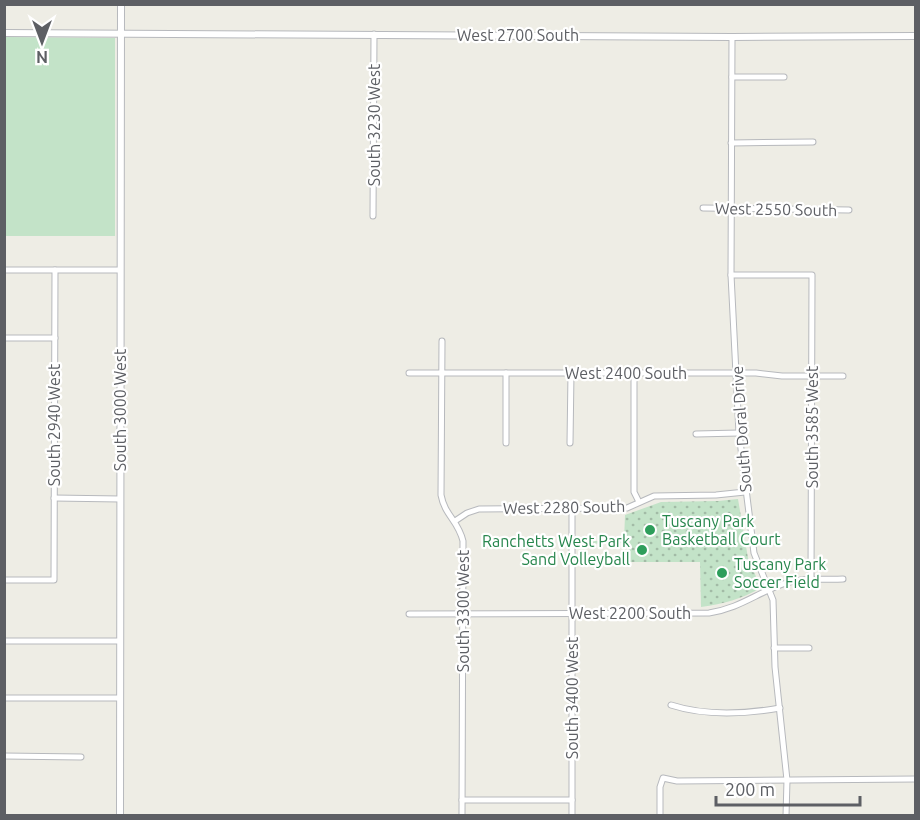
<svg xmlns="http://www.w3.org/2000/svg" width="920" height="820" viewBox="0 0 920 820" font-family="Ubuntu,sans-serif">
<defs>
<pattern id="park-dots" width="8" height="8" patternUnits="userSpaceOnUse" patternTransform="scale(1.5)"><rect width="8" height="8" fill="#c3e3c8"/><path d="M2 2h.1M6 6h.1" fill="none" stroke="#a2bba6" stroke-width="1.8" stroke-linecap="round"/></pattern>
</defs>
<rect width="100%" height="100%" fill="#eeede5"/>
<polygon fill="#c3e3c8" points="5,37 115,38 115,236 5,236"/>
<path fill="url(#park-dots)" d="M738,499L748,558L761,588C741,599 724,604 701,607L700,562H629L628,543L578,544V541H624L625,515L661,502L718,501Z"/>
<g fill="none" stroke-linecap="round" stroke-linejoin="round">
<defs>
<g id="minor">
<polyline points="732,37 731,275 739,433 754,553 773,600 775,667 787,780 786,816"/>
<polyline points="732,77 784,77"/>
<polyline points="731,143 813,142"/>
<polyline points="703,208 849,210"/>
<polyline points="373,216 374,34"/>
<polyline points="4,270 120,270"/>
<polyline points="731,275 812,275 811,580"/>
<polyline points="4,338 55,338"/>
<path d="M442,341L441,495C445,516 458,520 463,541L462,816"/>
<polyline points="409,373 756,373 782,376 843,376"/>
<polyline points="634,373 634,492 639,502"/>
<polyline points="696,434 739,433"/>
<polyline points="506,443 506,373"/>
<polyline points="570,443 571,373"/>
<polyline points="54,498 120,499"/>
<polyline points="455,521 467,513 479,509 627,508 654,496 716,495 745,492"/>
<polyline points="4,580 54,580 55,270"/>
<path d="M409,614L709,613C740,608 755,594 783,584C801,577 823,580 843,579"/>
<polyline points="4,641 120,641"/>
<polyline points="774,648 809,648"/>
<polyline points="4,698 120,698"/>
<path d="M671,705C705,716 745,714 780,708"/>
<polyline points="4,756 81,757"/>
<polyline points="462,800 572,800"/>
<polyline points="572,816 572,508"/>
<polyline points="660,816 660,787 663,778 677,781 916,779"/>
</g>
<g id="tertiary">
<polyline points="4,33 732,37 916,36"/>
<polyline points="120,816 121,4"/>
</g>
</defs>
<use href="#minor" stroke="#b7b9bd" stroke-width="7"/>
<use href="#tertiary" stroke="#b7b9bd" stroke-width="8"/>
<use href="#minor" stroke="#fff" stroke-width="5"/>
<use href="#tertiary" stroke="#fff" stroke-width="6"/>
</g>
<g fill="#2e9e5b" stroke="#fff" stroke-width="2">
<circle cx="650" cy="530" r="6"/>
<circle cx="642" cy="550" r="6"/>
<circle cx="722" cy="573" r="6"/>
</g>
<g text-anchor="middle" dominant-baseline="central" stroke-width="4.5" stroke-linejoin="round" paint-order="stroke">
<g font-size="16" fill="#5d5f64" stroke="#fff">
<text x="518" y="35">West 2700 South</text>
<text transform="translate(374 125) rotate(-90)">South 3230 West</text>
<text transform="translate(776 209) rotate(1)">West 2550 South</text>
<text x="626" y="373">West 2400 South</text>
<text transform="translate(120 410) rotate(-90)">South 3000 West</text>
<text transform="translate(54 425) rotate(-90)">South 2940 West</text>
<text transform="translate(812 427) rotate(-90)">South 3585 West</text>
<text transform="translate(741 429) rotate(-94)">South Doral Drive</text>
<text transform="translate(564 507) rotate(-1)">West 2280 South</text>
<text transform="translate(463 611) rotate(-90)">South 3300 West</text>
<text x="630" y="613">West 2200 South</text>
<text transform="translate(572 698) rotate(-90)">South 3400 West</text>
</g>
<g font-size="16" fill="#27864d" stroke="#fff" text-anchor="start">
<text x="662" y="521">Tuscany Park<tspan x="662" dy="18">Basketball Court</tspan></text>
<text x="630" y="541" text-anchor="end">Ranchetts West Park<tspan x="630" dy="18">Sand Volleyball</tspan></text>
<text x="734" y="564">Tuscany Park<tspan x="734" dy="18">Soccer Field</tspan></text>
</g>
</g>
<rect width="920" height="820" fill="none" stroke="#5d5f64" stroke-width="12"/>
<g transform="translate(42 42) rotate(180)" stroke="#ffffff" stroke-width="4.5" paint-order="stroke">
<path d="M0-4.5L10 22L0 15L-10 22Z" fill="#5d5f64"/>
<text y="-9" font-size="16" font-weight="bold" text-anchor="middle" fill="#5d5f64">N</text>
</g>
<path d="M716 796v9h144v-9" fill="none" stroke="#5d5f64" stroke-width="3"/>
<text x="725" y="796" font-size="18" fill="#5d5f64" stroke="#ffffff" stroke-width="4.5" paint-order="stroke">200 m</text>
</svg>
